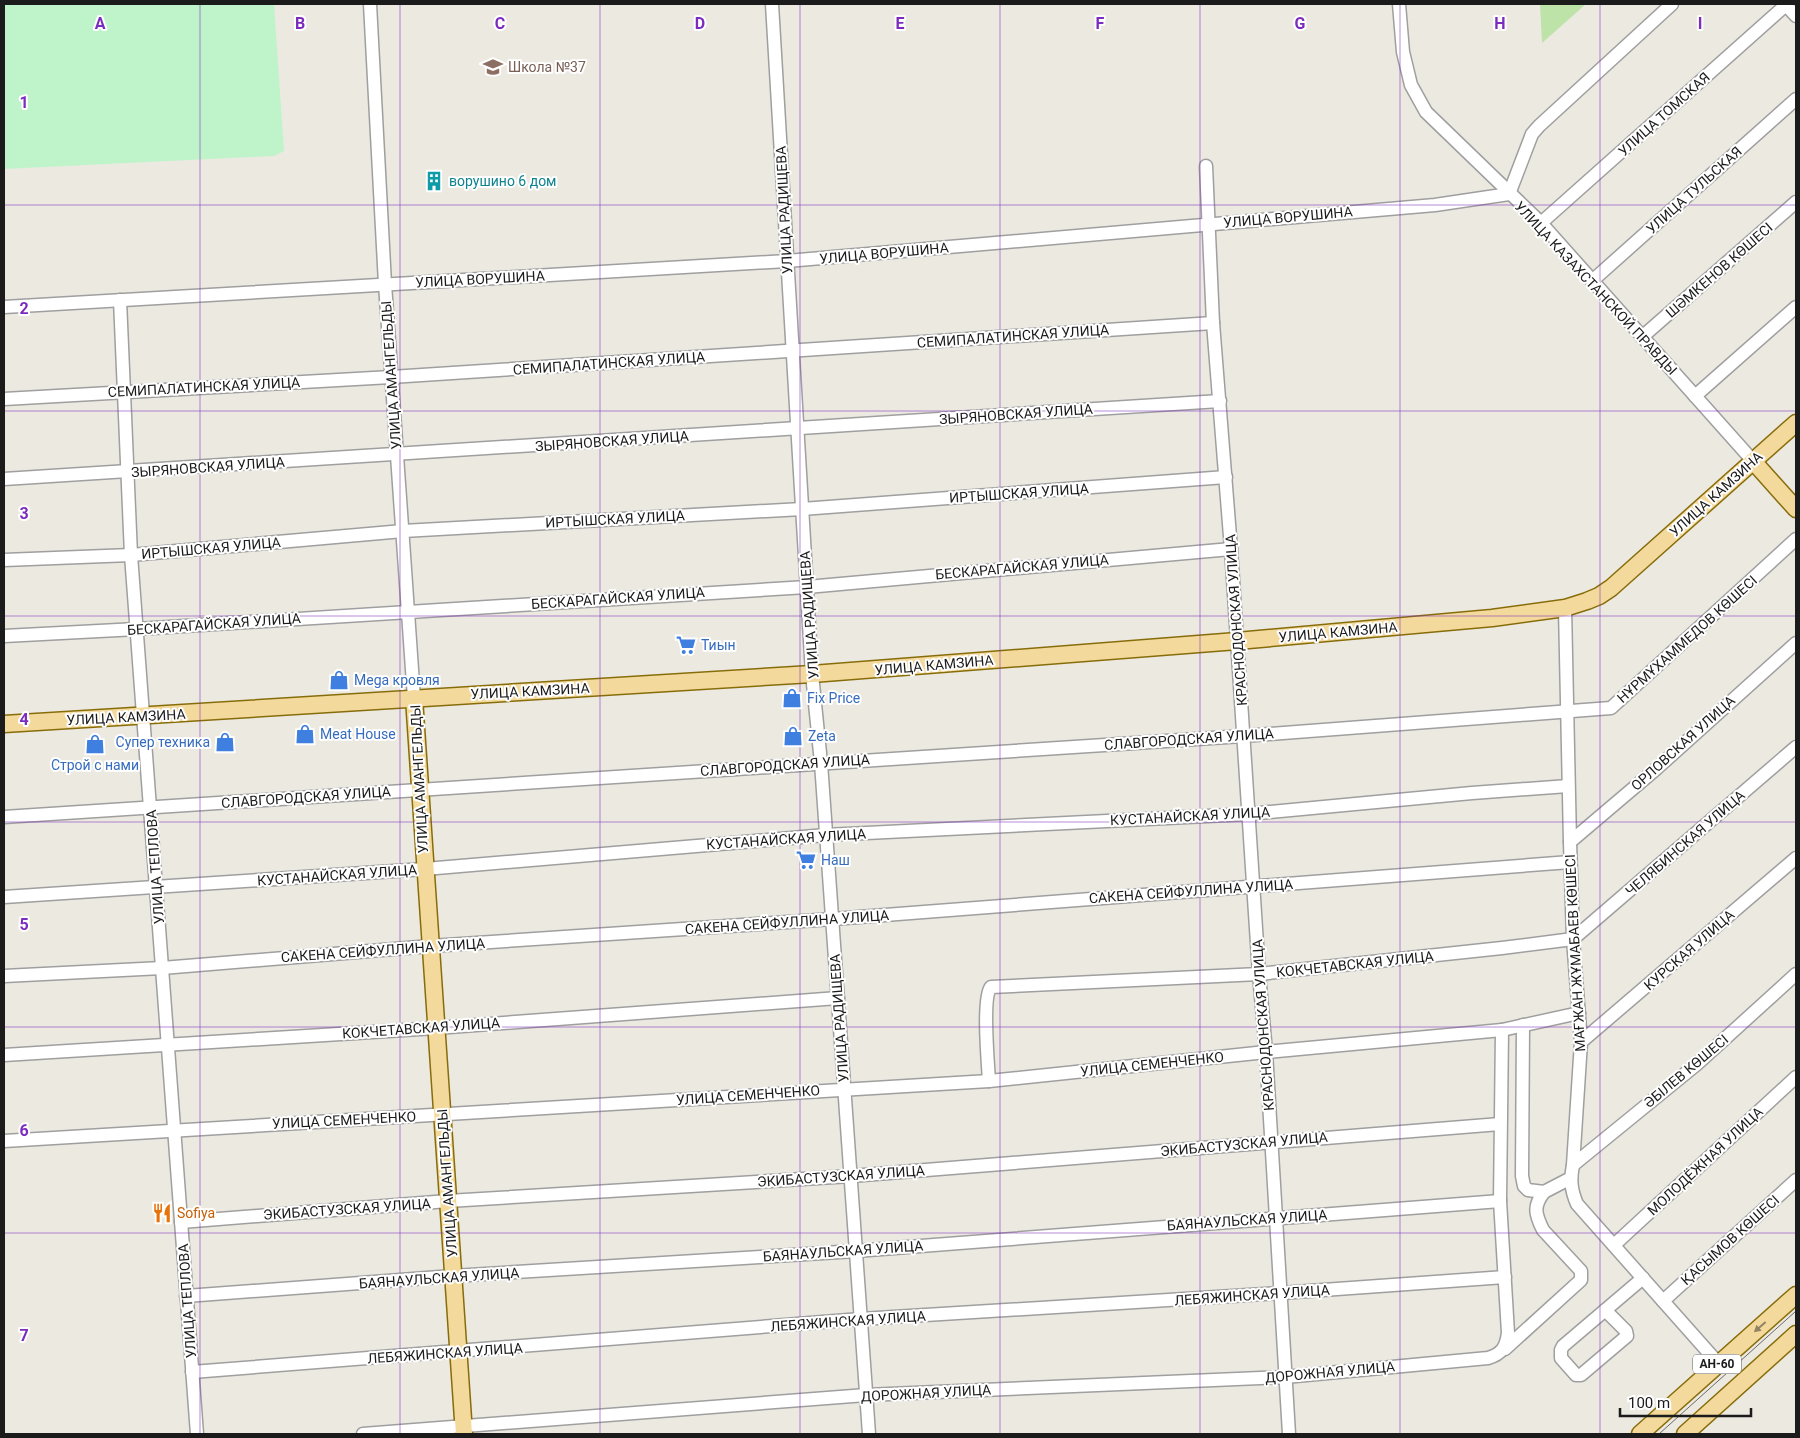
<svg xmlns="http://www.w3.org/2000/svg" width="1800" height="1438" viewBox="0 0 1800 1438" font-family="Roboto,sans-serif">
<rect width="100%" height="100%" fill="#ece9e1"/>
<polygon fill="#bee3a9" points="1540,4 1586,4 1542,43"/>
<polygon fill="#bff4ca" points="4,4 274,4 284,151 274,156 4,169"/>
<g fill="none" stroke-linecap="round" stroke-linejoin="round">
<defs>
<g id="minor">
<polyline points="370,4 385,284 414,698"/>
<polyline points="772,4 812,674 821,763 869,1434"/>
<polyline points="1399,4 1403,52 1411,85 1426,112 1541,223 1753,461"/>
<polyline points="1785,4 1796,16"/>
<polyline points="1206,166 1213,323 1231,549 1259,974 1266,1052 1289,1434"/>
<polyline points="1541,223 1787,4"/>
<polyline points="1592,281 1796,99"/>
<polyline points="120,300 131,555 197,1434"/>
<polyline points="4,307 787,261 1435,205 1509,194 1532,134 1539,126 1672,4"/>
<polyline points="1642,337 1796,202"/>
<polyline points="1695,396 1796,307"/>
<polyline points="4,399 391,377 1213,323"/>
<polyline points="4,479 1220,401"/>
<polyline points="4,560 131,555 403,531 802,509 1226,477"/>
<path d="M1565,608L1570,842L1573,939L1581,1042L1573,1165C1570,1180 1571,1190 1577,1204L1718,1363"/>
<polyline points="4,636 137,629 807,587 1231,549"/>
<polyline points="4,817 1243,736 1611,708 1796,539"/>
<polyline points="1570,842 1656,769 1796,643"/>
<polyline points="4,897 425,869 826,835 1248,814 1472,793 1568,786"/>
<polyline points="4,976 162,968 431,946 833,919 1570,862"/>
<polyline points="1523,1025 1522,1176 1524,1186 1528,1190 1544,1192 1571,1178"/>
<polyline points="1581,1042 1796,858"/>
<polyline points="4,1055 436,1028 838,998"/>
<path d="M989,1081C988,1064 982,997 991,987L1259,974L1502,948L1573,939L1796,747"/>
<polyline points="4,1141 989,1081 1266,1052 1502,1030 1579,1013"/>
<polyline points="1573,1165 1697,1064 1796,974"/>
<polyline points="181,1222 448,1201 851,1176 1500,1124"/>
<polyline points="1614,1245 1796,1077"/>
<polyline points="186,1296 453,1276 856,1251 1500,1201"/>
<polyline points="1663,1301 1796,1180"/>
<polyline points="1605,1310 1626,1331 1627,1336 1581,1375 1576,1375 1561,1358 1561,1350 1563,1346 1643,1278"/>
<path d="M1505,1349L1581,1280V1271L1543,1230C1535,1214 1533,1206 1544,1192"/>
<polyline points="192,1372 861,1319 1281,1293 1505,1277"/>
<path d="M363,1434L866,1395L1285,1377L1488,1358C1502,1354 1506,1347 1508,1333L1500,1201L1502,1030"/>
</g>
<g id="major">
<polyline points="1753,461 1796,509"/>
<polyline points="414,698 464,1434"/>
<polyline points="4,724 812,674 1237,641 1492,618 1565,608 1587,601 1599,596 1611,588 1796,423"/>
<polyline points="1640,1434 1796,1295"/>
<polyline points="1685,1434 1796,1334"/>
</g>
</defs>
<use href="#minor" stroke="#9f9f9f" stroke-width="15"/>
<use href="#major" stroke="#876d0a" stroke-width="19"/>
<use href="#minor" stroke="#fff" stroke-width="12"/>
<use href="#major" stroke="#f4d99d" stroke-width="16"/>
<polyline stroke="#696969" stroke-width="1" points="1659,1434 1796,1311"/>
</g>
<defs><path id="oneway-solid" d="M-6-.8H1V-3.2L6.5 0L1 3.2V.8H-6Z" transform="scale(1.25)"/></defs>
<use fill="#928462" href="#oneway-solid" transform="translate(1760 1327) rotate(139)"/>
<path fill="none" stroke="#7b2cbf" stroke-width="1" stroke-opacity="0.55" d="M200,4V1434M400,4V1434M600,4V1434M800,4V1434M1000,4V1434M1200,4V1434M1400,4V1434M1600,4V1434M4,205H1796M4,411H1796M4,616H1796M4,822H1796M4,1027H1796M4,1233H1796"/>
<defs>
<symbol id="school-bare" viewBox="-9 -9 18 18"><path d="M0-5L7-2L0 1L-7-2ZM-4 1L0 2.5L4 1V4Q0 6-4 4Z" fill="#8d6e63" stroke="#fff" stroke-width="2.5" paint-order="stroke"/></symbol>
<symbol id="building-bare" viewBox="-9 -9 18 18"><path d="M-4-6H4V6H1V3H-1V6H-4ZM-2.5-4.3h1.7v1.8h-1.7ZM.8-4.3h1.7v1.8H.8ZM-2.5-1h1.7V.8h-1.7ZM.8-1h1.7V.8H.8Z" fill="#0f9aa8" stroke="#fff" stroke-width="2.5" paint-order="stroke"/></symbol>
<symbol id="supermarket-bare" viewBox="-9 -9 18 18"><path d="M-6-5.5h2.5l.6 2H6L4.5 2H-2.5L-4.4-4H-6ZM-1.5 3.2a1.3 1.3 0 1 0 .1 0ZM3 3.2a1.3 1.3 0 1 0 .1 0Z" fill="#3f7fe0" stroke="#fff" stroke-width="2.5" paint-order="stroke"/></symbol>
<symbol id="shop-bare" viewBox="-9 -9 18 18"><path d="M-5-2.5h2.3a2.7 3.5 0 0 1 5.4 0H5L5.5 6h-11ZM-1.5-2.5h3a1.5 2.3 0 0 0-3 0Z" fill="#3f7fe0" stroke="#fff" stroke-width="2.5" paint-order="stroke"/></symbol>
<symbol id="restaurant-bare" viewBox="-9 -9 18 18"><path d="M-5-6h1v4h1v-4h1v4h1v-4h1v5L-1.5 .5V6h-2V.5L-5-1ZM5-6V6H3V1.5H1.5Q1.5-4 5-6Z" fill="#e8710a" stroke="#fff" stroke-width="2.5" paint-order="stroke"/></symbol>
</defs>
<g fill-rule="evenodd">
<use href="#school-bare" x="479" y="53" width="28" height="28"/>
<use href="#building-bare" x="420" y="167" width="28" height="28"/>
<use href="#supermarket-bare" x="672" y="631" width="28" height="28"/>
<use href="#shop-bare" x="325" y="666" width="28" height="28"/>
<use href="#shop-bare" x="778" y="684" width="28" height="28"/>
<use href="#shop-bare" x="291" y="720" width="28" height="28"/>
<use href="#shop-bare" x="779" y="722" width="28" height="28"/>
<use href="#shop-bare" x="211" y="728" width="28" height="28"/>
<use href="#shop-bare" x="81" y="730" width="28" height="28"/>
<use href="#supermarket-bare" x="792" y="846" width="28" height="28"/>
<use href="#restaurant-bare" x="148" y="1199" width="28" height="28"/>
</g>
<g text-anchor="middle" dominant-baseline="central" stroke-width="4" stroke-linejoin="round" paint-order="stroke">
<rect fill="#fff" stroke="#5f5f5f" stroke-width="1" x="1693" y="1354.5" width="48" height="19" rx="4"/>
<g font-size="12" font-weight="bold" fill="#1b1b1b">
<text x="1717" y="1364">АН-60</text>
</g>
<g font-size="14" fill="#785e54" stroke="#fff" text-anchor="start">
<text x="508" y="67">Школа №37</text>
</g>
<g font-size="14" fill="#1b1b1b" stroke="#fff">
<text transform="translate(1664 114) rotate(-42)">УЛИЦА ТОМСКАЯ</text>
<text transform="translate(1694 190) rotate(-42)">УЛИЦА ТУЛЬСКАЯ</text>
<text transform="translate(784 210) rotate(-93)">УЛИЦА РАДИЩЕВА</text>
<text transform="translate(1288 217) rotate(-5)">УЛИЦА ВОРУШИНА</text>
<text transform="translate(884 253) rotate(-5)">УЛИЦА ВОРУШИНА</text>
<text transform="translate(1719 270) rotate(-41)">ШӘМКЕНОВ КӨШЕСІ</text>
<text transform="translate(480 279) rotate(-3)">УЛИЦА ВОРУШИНА</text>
<text transform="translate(1596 288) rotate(47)">УЛИЦА КАЗАХСТАНСКОЙ ПРАВДЫ</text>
<text transform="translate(1013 336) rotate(-4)">СЕМИПАЛАТИНСКАЯ УЛИЦА</text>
<text transform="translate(609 363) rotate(-4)">СЕМИПАЛАТИНСКАЯ УЛИЦА</text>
<text transform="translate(391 375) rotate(-94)">УЛИЦА АМАНГЕЛЬДЫ</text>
<text transform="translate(204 387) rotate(-3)">СЕМИПАЛАТИНСКАЯ УЛИЦА</text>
<text transform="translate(1016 414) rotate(-4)">ЗЫРЯНОВСКАЯ УЛИЦА</text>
<text transform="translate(612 441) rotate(-4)">ЗЫРЯНОВСКАЯ УЛИЦА</text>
<text transform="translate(208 467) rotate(-4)">ЗЫРЯНОВСКАЯ УЛИЦА</text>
<text transform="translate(1019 493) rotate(-4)">ИРТЫШСКАЯ УЛИЦА</text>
<text transform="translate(1716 494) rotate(-42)">УЛИЦА КАМЗИНА</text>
<text transform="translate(615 519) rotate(-3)">ИРТЫШСКАЯ УЛИЦА</text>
<text transform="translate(211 548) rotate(-5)">ИРТЫШСКАЯ УЛИЦА</text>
<text transform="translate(1022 567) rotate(-5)">БЕСКАРАГАЙСКАЯ УЛИЦА</text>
<text transform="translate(618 598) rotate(-4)">БЕСКАРАГАЙСКАЯ УЛИЦА</text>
<text transform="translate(809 615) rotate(-94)">УЛИЦА РАДИЩЕВА</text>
<text transform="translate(1236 620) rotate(-94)">КРАСНОДОНСКАЯ УЛИЦА</text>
<text transform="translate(214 624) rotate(-4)">БЕСКАРАГАЙСКАЯ УЛИЦА</text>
<text transform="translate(1338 632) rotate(-5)">УЛИЦА КАМЗИНА</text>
<text transform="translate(1687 639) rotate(-42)">НҰРМҰХАММЕДОВ КӨШЕСІ</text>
<text transform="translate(934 665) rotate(-5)">УЛИЦА КАМЗИНА</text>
<text transform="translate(530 691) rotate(-3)">УЛИЦА КАМЗИНА</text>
<text transform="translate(126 717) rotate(-3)">УЛИЦА КАМЗИНА</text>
<text transform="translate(1189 739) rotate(-4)">СЛАВГОРОДСКАЯ УЛИЦА</text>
<text transform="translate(1683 743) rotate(-42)">ОРЛОВСКАЯ УЛИЦА</text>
<text transform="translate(785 765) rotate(-4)">СЛАВГОРОДСКАЯ УЛИЦА</text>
<text transform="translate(419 779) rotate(-93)">УЛИЦА АМАНГЕЛЬДЫ</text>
<text transform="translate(306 797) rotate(-4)">СЛАВГОРОДСКАЯ УЛИЦА</text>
<text transform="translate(1190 816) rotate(-3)">КУСТАНАЙСКАЯ УЛИЦА</text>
<text transform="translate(786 839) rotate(-4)">КУСТАНАЙСКАЯ УЛИЦА</text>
<text transform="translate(1685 843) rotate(-41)">ЧЕЛЯБИНСКАЯ УЛИЦА</text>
<text transform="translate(155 867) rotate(-94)">УЛИЦА ТЕПЛОВА</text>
<text transform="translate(337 875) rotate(-4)">КУСТАНАЙСКАЯ УЛИЦА</text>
<text transform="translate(1191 891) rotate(-4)">САКЕНА СЕЙФУЛЛИНА УЛИЦА</text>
<text transform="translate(787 922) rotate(-4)">САКЕНА СЕЙФУЛЛИНА УЛИЦА</text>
<text transform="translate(383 950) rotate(-4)">САКЕНА СЕЙФУЛЛИНА УЛИЦА</text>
<text transform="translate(1689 950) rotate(-41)">КУРСКАЯ УЛИЦА</text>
<text transform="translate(1575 953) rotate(-93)">МАҒЖАН ЖҰМАБАЕВ КӨШЕСІ</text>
<text transform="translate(1355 964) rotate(-6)">КОКЧЕТАВСКАЯ УЛИЦА</text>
<text transform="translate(839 1018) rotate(-94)">УЛИЦА РАДИЩЕВА</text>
<text transform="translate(1263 1025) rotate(-94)">КРАСНОДОНСКАЯ УЛИЦА</text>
<text transform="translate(421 1028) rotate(-4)">КОКЧЕТАВСКАЯ УЛИЦА</text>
<text transform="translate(1152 1064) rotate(-6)">УЛИЦА СЕМЕНЧЕНКО</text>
<text transform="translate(1686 1071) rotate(-40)">ӘБІЛЕВ КӨШЕСІ</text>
<text transform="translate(748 1095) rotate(-4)">УЛИЦА СЕМЕНЧЕНКО</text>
<text transform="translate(344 1120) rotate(-3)">УЛИЦА СЕМЕНЧЕНКО</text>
<text transform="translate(1244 1144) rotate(-5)">ЭКИБАСТУЗСКАЯ УЛИЦА</text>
<text transform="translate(1705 1161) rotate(-43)">МОЛОДЁЖНАЯ УЛИЦА</text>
<text transform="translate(841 1176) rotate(-4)">ЭКИБАСТУЗСКАЯ УЛИЦА</text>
<text transform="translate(447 1183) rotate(-94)">УЛИЦА АМАНГЕЛЬДЫ</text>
<text transform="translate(347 1209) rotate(-4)">ЭКИБАСТУЗСКАЯ УЛИЦА</text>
<text transform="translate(1247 1220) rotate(-4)">БАЯНАУЛЬСКАЯ УЛИЦА</text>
<text transform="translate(1730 1240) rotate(-42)">ҚАСЫМОВ КӨШЕСІ</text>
<text transform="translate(843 1251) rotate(-4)">БАЯНАУЛЬСКАЯ УЛИЦА</text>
<text transform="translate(439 1278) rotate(-4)">БАЯНАУЛЬСКАЯ УЛИЦА</text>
<text transform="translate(1252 1295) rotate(-4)">ЛЕБЯЖИНСКАЯ УЛИЦА</text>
<text transform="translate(187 1301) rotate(-94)">УЛИЦА ТЕПЛОВА</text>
<text transform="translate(848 1321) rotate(-4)">ЛЕБЯЖИНСКАЯ УЛИЦА</text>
<text transform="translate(445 1353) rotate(-4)">ЛЕБЯЖИНСКАЯ УЛИЦА</text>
<text transform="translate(1330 1372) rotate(-5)">ДОРОЖНАЯ УЛИЦА</text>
<text transform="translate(926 1393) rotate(-3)">ДОРОЖНАЯ УЛИЦА</text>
</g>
<g font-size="14" fill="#0d838f" stroke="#fff" text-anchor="start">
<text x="449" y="181">ворушино 6 дом</text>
</g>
<g font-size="14" fill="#366cbe" stroke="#fff" text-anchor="start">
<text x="701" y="645">Тиын</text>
<text x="354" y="680">Mega кровля</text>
<text x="807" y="698">Fix Price</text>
<text x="320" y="734">Meat House</text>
<text x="808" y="736">Zeta</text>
<text x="210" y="742" text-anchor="end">Супер техника</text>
<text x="95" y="765" text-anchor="middle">Строй с нами</text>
<text x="821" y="860">Наш</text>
</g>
<g font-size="14" fill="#c56008" stroke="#fff" text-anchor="start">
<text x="177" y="1213">Sofiya</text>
</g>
</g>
<g font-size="16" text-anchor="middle" font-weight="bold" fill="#7b2cbf" stroke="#fff" stroke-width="4" stroke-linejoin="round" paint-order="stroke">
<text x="100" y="29">A</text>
<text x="300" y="29">B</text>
<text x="500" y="29">C</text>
<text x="700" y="29">D</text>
<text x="900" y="29">E</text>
<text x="1100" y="29">F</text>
<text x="1300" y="29">G</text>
<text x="1500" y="29">H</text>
<text x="1700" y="29">I</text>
<text x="24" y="108">1</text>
<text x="24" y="314">2</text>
<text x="24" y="519">3</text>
<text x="24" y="725">4</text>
<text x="24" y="930">5</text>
<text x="24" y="1136">6</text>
<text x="24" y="1341">7</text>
</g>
<rect width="1800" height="1438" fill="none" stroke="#1b1b1b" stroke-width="10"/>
<path d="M1620 1408v8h131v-8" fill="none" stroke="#1b1b1b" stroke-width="2.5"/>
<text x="1628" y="1408" font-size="15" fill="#1b1b1b" stroke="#ffffff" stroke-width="4" paint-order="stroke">100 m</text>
</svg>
